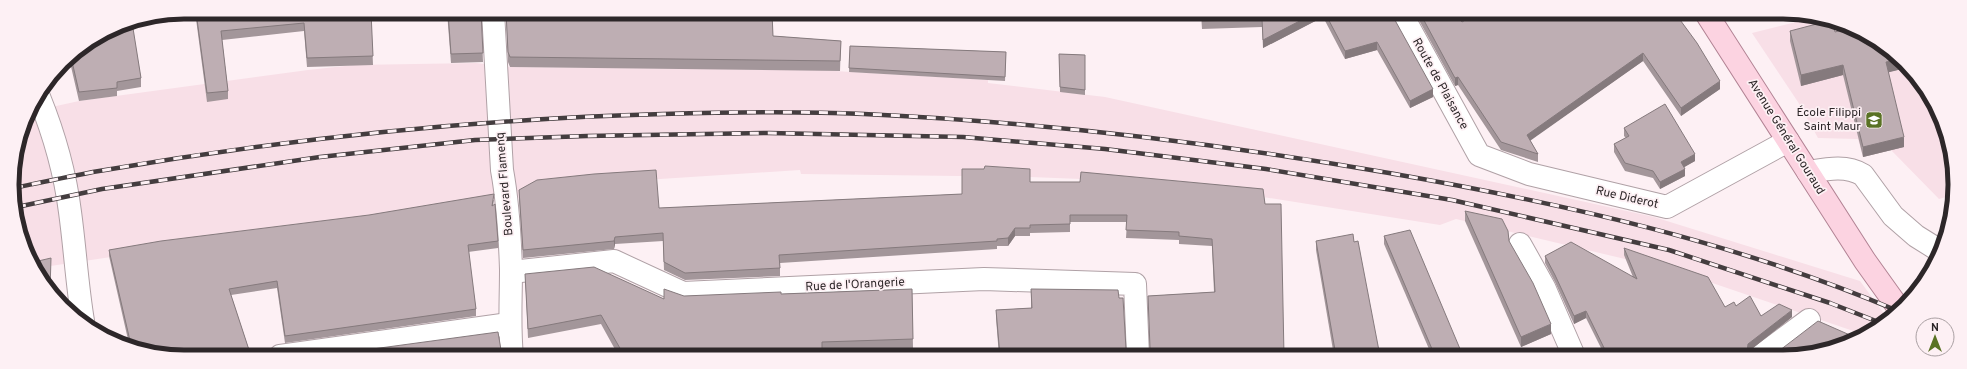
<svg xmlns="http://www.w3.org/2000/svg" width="1967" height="369" viewBox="0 0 1967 369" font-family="Overpass,sans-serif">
<rect width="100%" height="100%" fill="#fdf0f4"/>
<g fill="#f8dfe7">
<polygon points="1816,17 1869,35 1919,79 1949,140 1953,195 1939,199 1891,150 1863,157 1858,139 1818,138 1798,102 1752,33"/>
<polygon points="476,63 510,67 818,70 988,80 988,83 1105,97 1654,217 1860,281 1888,319 1865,335 1680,272 1456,219 1440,225 1263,197 1081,179 1030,177 801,174 800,170 537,187 519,198 495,200 37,268 21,240 12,173 25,118 29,112 79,101 308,70 354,65"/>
</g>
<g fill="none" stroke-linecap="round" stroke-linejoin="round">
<defs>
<g id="minor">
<path d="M493,12L502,170C508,203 510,237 511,270C511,299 509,327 512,356"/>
<polyline points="1401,13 1479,155 1529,174 1667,207 1788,141"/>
<path d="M39,97C54,134 65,172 70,212C75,248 77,285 83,321"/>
<path d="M1808,172C1827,169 1846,165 1863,175L1893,216L1916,236L1940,251"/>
<polyline points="1520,244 1544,287 1574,356"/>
<polyline points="511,272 614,261 683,293 984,279 1135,284 1138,356"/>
<polyline points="280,356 509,324"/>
<polyline points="1759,357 1809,320"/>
</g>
<polyline id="major" points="1706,13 1865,261 1900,310"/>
</defs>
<use href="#minor" stroke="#b0a1a6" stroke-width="24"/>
<use href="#major" stroke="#b28394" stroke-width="24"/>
<use href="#minor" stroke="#fff" stroke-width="22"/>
<use href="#major" stroke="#fcd3e1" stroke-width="22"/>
<defs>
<g id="rail">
<path d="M14,188C43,182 71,176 99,171C285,139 474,119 663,114C730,112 797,111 864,114C1040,122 1215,143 1389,173C1561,203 1736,242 1898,311"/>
<polyline points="17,207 102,189 320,157 475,140 587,136 769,133 963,137 1105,149 1266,169 1452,200 1669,250 1830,303 1881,323"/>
</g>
</defs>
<use href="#rail" stroke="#443d3f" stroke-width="4.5"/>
<use href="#rail" stroke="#fdf0f4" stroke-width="3" stroke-dasharray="9" stroke-linecap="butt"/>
</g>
<g fill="#a3969a">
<polygon points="184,12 371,12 373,65 307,67 304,31 222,40 228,91 228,99 207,102 196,19 132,26 141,78 141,87 117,91 117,96 79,101 69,58 119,25"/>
<polygon points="447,12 481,12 483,62 451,63"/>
<polygon points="506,12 772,13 773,36 841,41 840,71 510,67 508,62"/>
<polygon points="1201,13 1391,13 1433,97 1410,108 1377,50 1345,59 1323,17 1263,48 1262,27 1202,29"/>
<polygon points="1415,13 1456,13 1462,22 1508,15 1655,20 1720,89 1681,116 1643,61 1530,140 1538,154 1538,162 1501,150 1458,85 1455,86"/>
<polygon points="1790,31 1835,32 1869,35 1906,68 1888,72 1904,147 1863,157 1843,75 1801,86 1790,41"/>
<polygon points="850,46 1006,52 1005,81 849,72"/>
<polygon points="1059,54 1085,55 1085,95 1060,92"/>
<polygon points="1624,128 1695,161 1684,167 1685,176 1660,189 1653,178 1625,171 1614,152 1614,144 1626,138 1624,136"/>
<polygon points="1030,182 1263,189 1284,356 1149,354 1150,349 1148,296 1214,292 1212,246 1179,244 1179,240 1126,238 1127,222 1070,222 1070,232 1030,233 1030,236 1015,236 1008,246 997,246 997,249 780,263 780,276 685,280 664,270 663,241 615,244 614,249 523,258 519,198 519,190 659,208 962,194"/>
<polygon points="494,200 493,206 498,241 498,248 468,252 476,309 476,316 285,343 277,288 231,295 251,356 162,356 129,344 109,256 109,250"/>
<polygon points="1465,211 1551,334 1521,347 1465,221"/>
<polygon points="1384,236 1463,356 1432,356 1384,244"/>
<polygon points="1316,241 1354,242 1380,356 1334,356 1316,250"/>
<polygon points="1624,248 1725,307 1736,306 1761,316 1792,317 1748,352 1747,353 1749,357 1605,356 1586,318 1574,324 1555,282 1545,263 1545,256 1633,277 1624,255"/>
<polygon points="525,274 664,299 684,296 781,294 912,289 913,348 822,351 617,353 601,324 528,338"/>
<polygon points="1031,289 1119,298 1126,349 1128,355 1129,356 999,356 996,318 996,310 1031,308"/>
</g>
<g fill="#857a7d">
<polygon points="1315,13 1323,13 1323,17 1263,48 1263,40"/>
<polygon points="1377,42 1377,50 1345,59 1345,51"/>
<polygon points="1643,53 1643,61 1527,143 1527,135"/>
<polygon points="1897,60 1906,68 1886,73 1886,62"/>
<polygon points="1843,65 1843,75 1801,86 1801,75"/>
<polygon points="1458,77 1458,85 1455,86 1455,78"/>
<polygon points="1720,81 1720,89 1681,116 1681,108"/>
<polygon points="1433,89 1433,97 1410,108 1410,101"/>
<polygon points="1904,137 1904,147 1863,157 1863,147"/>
<polygon points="1695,154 1695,161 1681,169 1681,162"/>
<polygon points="1685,169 1685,176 1660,189 1660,182"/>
<polygon points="1015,228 1015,236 1008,246 1008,238"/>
<polygon points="615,237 615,244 614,249 614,241"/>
<polygon points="1792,310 1792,317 1748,352 1747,357 1747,351 1748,344"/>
<polygon points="1586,311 1586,318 1574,324 1574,316"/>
<polygon points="1551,324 1551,334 1521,347 1521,337"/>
</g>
<g fill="#beaeb3" stroke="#857a7d">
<polygon points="196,12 371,12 373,56 307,58 304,23 221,31 228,91 207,93"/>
<polygon points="448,12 481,12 483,53 451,54"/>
<polygon points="506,12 772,13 773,36 841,41 840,61 510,57 508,52"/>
<polygon points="1201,13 1315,13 1263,40 1262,19 1202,21"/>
<polygon points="1325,13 1391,13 1433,89 1410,101 1377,42 1345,51"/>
<polygon points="1420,13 1456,13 1462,22 1477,13 1507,13 1508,15 1511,13 1650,13 1655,20 1664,13 1675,13 1697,43 1720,81 1681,108 1643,53 1527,135 1538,154 1501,142 1458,77 1455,78"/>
<polygon points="1828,21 1833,23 1835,32 1849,28 1869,35 1897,60 1886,62 1904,137 1863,147 1843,65 1801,75 1790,31"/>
<polygon points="132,22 141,78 117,82 117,88 79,92 71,57 119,25"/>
<polygon points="850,46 1006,52 1005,77 849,68"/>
<polygon points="1059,54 1085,55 1085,90 1060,87"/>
<polygon points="1665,104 1695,154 1681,162 1685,169 1660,182 1653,171 1625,163 1614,144 1629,136 1624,128"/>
<polygon points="985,166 1030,169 1030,182 1080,182 1081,172 1263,189 1265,204 1281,204 1284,356 1147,356 1149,354 1150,348 1148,296 1215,292 1212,239 1179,236 1179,232 1126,230 1127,215 1070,215 1070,224 1030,225 1030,228 1015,228 1008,238 997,239 997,241 779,255 780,268 685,273 664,262 663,233 615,237 614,241 523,250 519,190 537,180 594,174 656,170 659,208 962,194 962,169 984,169"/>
<polygon points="494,194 492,206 495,204 498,241 468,245 476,309 285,336 277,281 229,289 251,356 200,356 198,351 162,356 131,345 109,250 161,241 369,215"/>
<polygon points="1465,211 1502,219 1508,231 1509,241 1533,283 1551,324 1521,337"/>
<polygon points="1410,230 1463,356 1435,356 1384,236"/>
<polygon points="1353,234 1354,242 1358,241 1380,356 1336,356 1316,241"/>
<polygon points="1571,242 1637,279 1624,248 1708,277 1725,307 1734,302 1736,306 1750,296 1761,316 1779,304 1792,310 1748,344 1747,351 1749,357 1608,356 1586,311 1574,316 1555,275 1545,256"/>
<polygon points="51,258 50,290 34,262"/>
<polygon points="594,267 664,299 664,289 684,296 781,292 781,294 912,289 913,339 822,342 822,356 612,356 621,350 601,315 528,329 525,274"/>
<polygon points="1031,289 1118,290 1119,298 1123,298 1126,349 1128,355 1129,356 1000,356 996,310 1032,308"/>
<polygon points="1818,321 1859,339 1794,357 1771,357"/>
<polygon points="498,332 502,356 321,356"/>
</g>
<defs>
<symbol id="school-square" viewBox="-11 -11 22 22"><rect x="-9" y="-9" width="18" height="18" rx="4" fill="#597224" stroke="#fdf0f4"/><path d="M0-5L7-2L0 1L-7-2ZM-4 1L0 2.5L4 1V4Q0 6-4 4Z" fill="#fff"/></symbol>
</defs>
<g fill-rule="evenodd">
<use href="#school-square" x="1864" y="110" width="20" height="20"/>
</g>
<g text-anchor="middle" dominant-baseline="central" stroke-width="3.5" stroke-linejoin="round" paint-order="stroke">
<g font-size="12" fill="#2d2729" stroke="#fdf0f4">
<text transform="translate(1440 84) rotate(61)">Route de Plaisance</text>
<text transform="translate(1786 137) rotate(58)">Avenue Général Gouraud</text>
<text transform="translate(505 184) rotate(-95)">Boulevard Flamenq</text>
<text transform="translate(1627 198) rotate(13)">Rue Diderot</text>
<text transform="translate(855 285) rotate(-3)">Rue de l'Orangerie</text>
</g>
<g font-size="12" fill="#2d2729" stroke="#fdf0f4" text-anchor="end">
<text x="1861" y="113">École Filippi<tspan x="1861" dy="14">Saint Maur</tspan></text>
</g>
</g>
<path d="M0 0H1967V369H0ZM184 19H1783A165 165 0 0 1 1948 184V185A165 165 0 0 1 1783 350H184A165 165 0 0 1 19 185V184A165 165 0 0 1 184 19Z" fill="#fdf0f4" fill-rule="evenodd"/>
<path fill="none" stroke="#2d2729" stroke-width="5" d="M184 19H1783A165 165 0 0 1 1948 184V185A165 165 0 0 1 1783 350H184A165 165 0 0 1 19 185V184A165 165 0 0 1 184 19Z"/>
<g transform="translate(1935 337)"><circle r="19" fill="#fdf0f4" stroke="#aaa0a3"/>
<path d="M0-3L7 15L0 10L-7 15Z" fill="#597224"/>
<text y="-6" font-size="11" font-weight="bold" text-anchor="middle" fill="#2d2729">N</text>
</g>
</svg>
